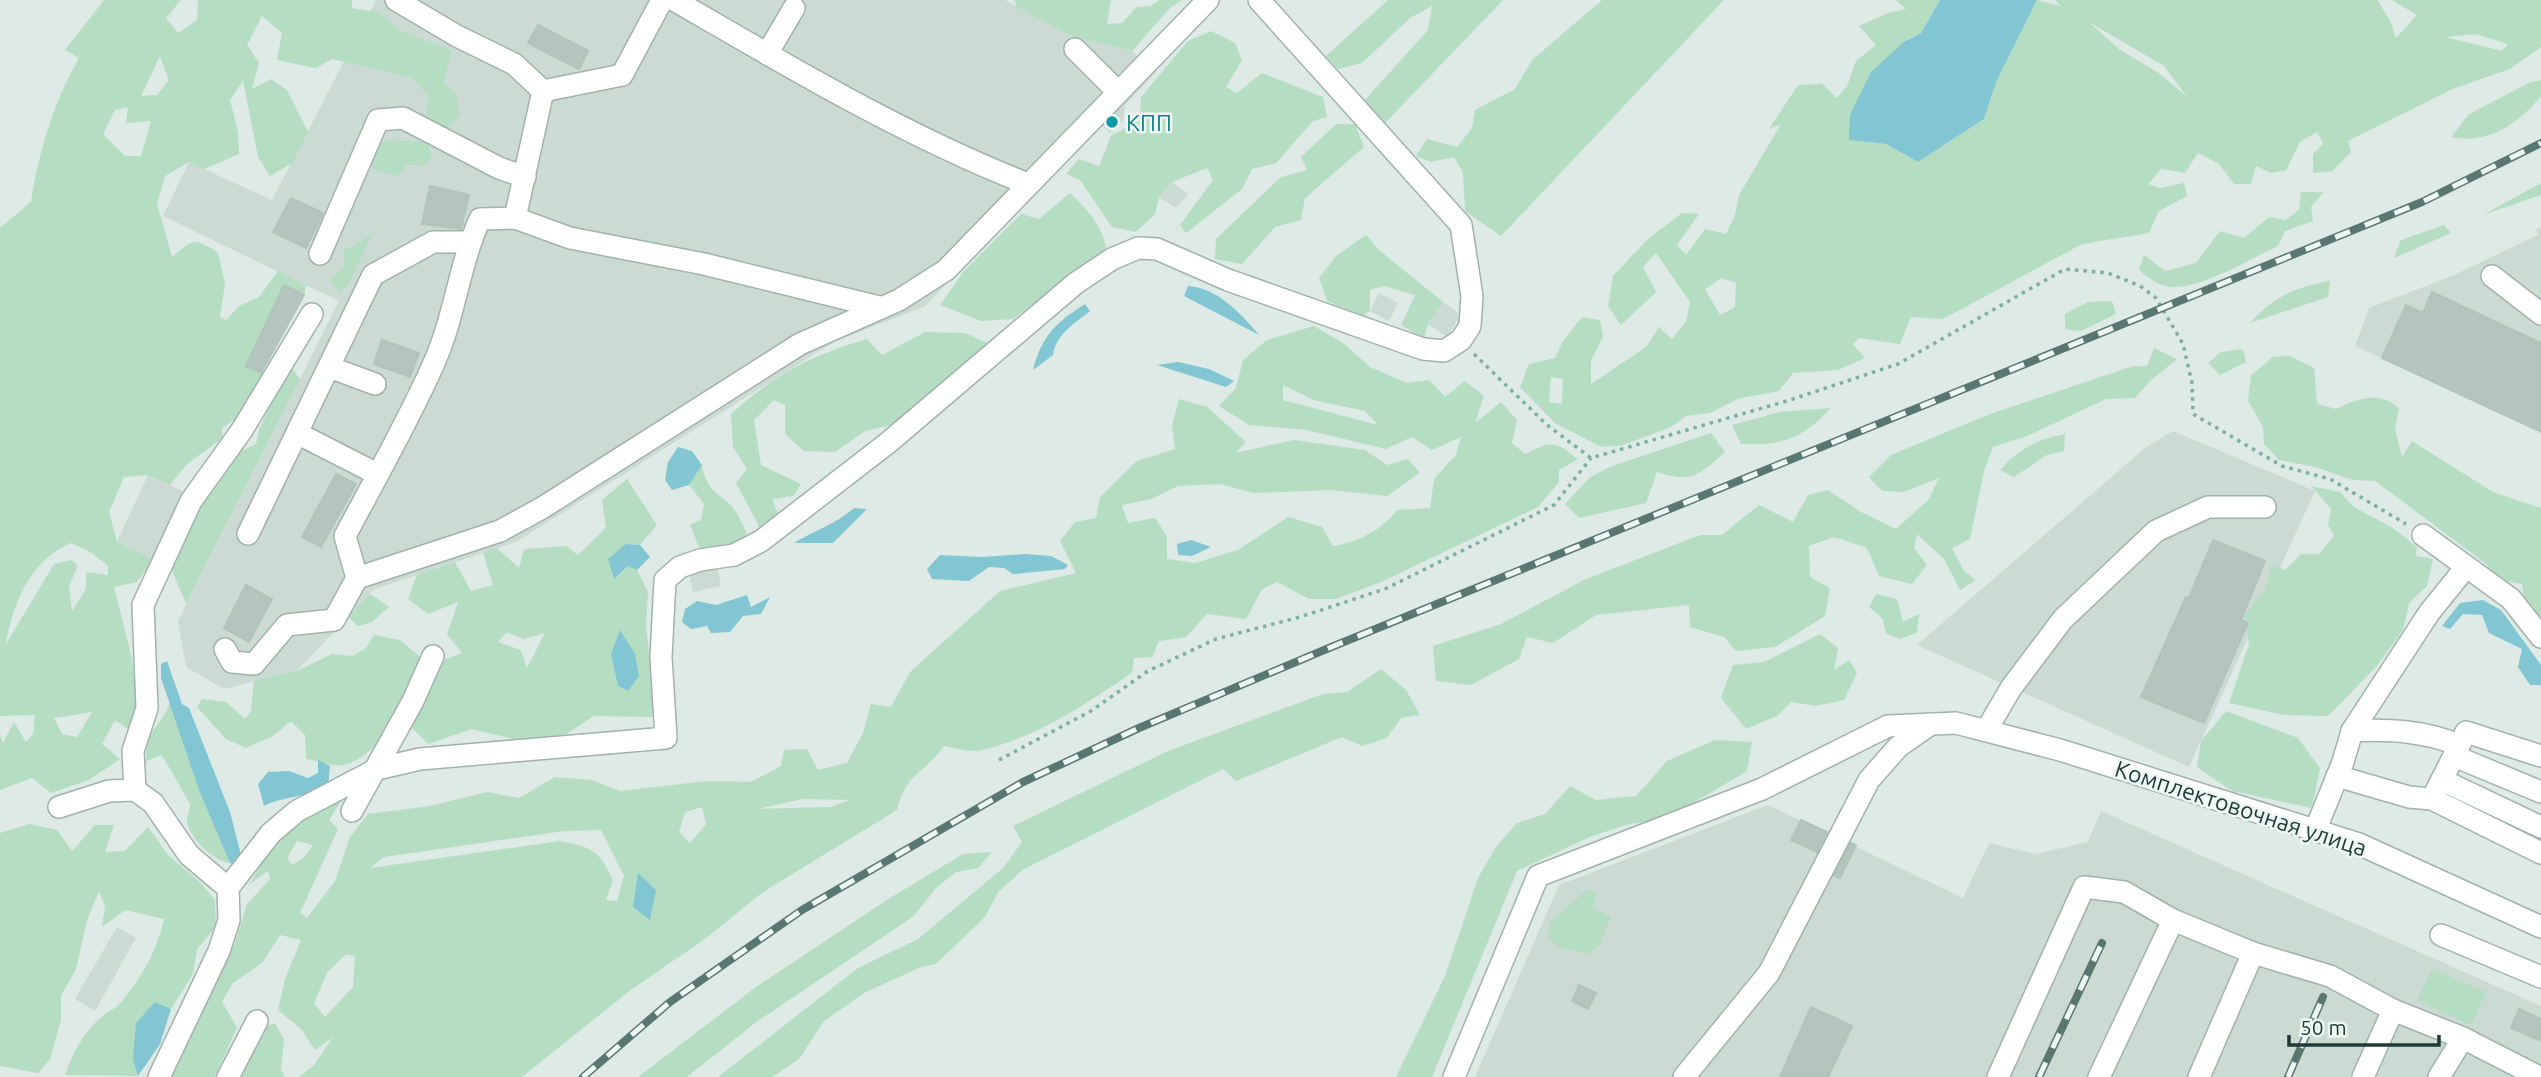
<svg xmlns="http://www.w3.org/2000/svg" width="2541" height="1077" viewBox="0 0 2541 1077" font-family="Ubuntu,sans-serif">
<rect width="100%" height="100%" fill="#deeae5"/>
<g fill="#ccdad4">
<polygon points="376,0 1005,0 1072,37 1132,51 1155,73 1125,105 1123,120 1110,133 1100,124 924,307 835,341 516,542 375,589 297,671 224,689 186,667 178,621 339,301 163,216 189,162 272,200"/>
<polygon points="1172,182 1188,194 1176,208 1159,197"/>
<polygon points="2541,227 2541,432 2355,346 2369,308 2454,275 2538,235 2536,229"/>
<polygon points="1379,293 1398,303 1389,321 1370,311"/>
<polygon points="1443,302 1461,315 1447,337 1428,324"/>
<polygon points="2173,431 2315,491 2189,767 1917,645 2145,448"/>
<polygon points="148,475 186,493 154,559 117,542"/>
<polygon points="717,566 721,586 693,592 689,573"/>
<polygon points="1768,805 1963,898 1989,843 2035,854 2088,842 2101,811 2541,1006 2541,1077 1475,1077 1559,885"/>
<polygon points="117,927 136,938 95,1011 75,999"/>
</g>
<g fill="#b5ddc1" fill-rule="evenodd">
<path d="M104,0H181L166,18L178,33L197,20L198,0H352V8L380,13L399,30L452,51L443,83L455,92L461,115L446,128L426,117L428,96L412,78L332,59L316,68L277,60L282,33L262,16L247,45L259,63L252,89L271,79L287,90L308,132L292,163L270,176L258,157L243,81L230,100L238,132L239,154L204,169L189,162L165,176L157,204L172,257C193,240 193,236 218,253L225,284L220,317L226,320L239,306L259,297L278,271L306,285L304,295L283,286L246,366L266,376L241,415L222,428L223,438L188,463L170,485L148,475L124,477L109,512L117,542L154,559L137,582L114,587L132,659L138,706L132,732L115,720L102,744L120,759L89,780L51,793L32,778L0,790V735L3,743L14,722L26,742L33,734L35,715L0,716V228L31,202C39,151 53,104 79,58L65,50ZM160,56L169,80L157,95L141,96ZM128,107L126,123L151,121L141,156H125L103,134L115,110ZM71,543L92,553L108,566V575L86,572V589L72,611L69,586L78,566L71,560L54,564L6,644C13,603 30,560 71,543ZM92,712L77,737L62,734L54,718Z"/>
<polygon points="1014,0 1111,0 1107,24 1122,23 1137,7 1151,6 1159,0 1182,0 1170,8 1132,51 1073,37 1017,7"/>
<polygon points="1388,0 1503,0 1385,123 1365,100 1428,30 1432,6 1410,18 1362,63 1338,69 1326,56"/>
<polygon points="1602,0 1724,0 1501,236 1465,211 1463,173 1454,157 1431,162 1416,156 1427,139 1457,147 1472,128 1475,110 1515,89 1532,60"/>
<path d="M1896,0H1940L1921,33L1904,42L1850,140L1886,144L1918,162L1984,119L1997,80L2037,0L2061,6L2055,0H2377L2390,20L2396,38L2417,15L2392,0H2541V47L2510,69L2455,88L2348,141L2351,152L2332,171L2313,173V154L2323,144L2317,132L2300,142L2286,170L2271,173L2256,166L2251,184H2234L2219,164L2198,153L2185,173L2161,169L2148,184L2160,188L2184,183L2187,196L2159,211L2149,233L2082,244L1943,319L1911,317L1900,344L1859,338L1853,344L1865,358L1838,370L1793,373L1779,391L1740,398L1710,413L1686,416L1669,428L1623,445L1601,447L1555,423L1520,387L1529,364L1555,358L1563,341L1582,317L1600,320L1603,337L1591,361V384L1646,347L1659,327L1672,339L1686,322L1690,302L1656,253L1643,267L1656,292L1621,325L1608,306L1613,276L1648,239L1682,213L1699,214L1677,245L1686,255L1705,229L1726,234L1735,215L1739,195L1781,124L1769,129L1798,85L1822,84L1837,98L1847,86L1856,61L1876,45L1859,26L1888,13L1906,9ZM2089,22L2164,66L2187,97L2159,73L2120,50ZM2476,34L2507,44H2508L2502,51L2445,37ZM1721,278L1736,283L1735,307L1720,315L1705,289ZM1551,377L1563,379L1562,404L1549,402Z"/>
<polygon points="1211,31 1235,43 1242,60 1226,87 1237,93 1262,73 1323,97 1327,117 1313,121 1276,163 1252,169 1242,189 1186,233 1180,225 1213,180 1207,168 1172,182 1159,197 1155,214 1136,232 1112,227 1080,180 1066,174 1079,159 1099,166 1111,136 1140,120 1141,97 1188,41"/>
<path d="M2541,80V96C2518,124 2488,145 2451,137L2469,114L2531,82Z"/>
<polygon points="1336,124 1355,124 1364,147 1305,198 1301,220 1275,227 1242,264 1215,259 1216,239 1281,177 1307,170 1301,157"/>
<polygon points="389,140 427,142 432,157 423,166 407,164 397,176 373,169 365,150"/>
<polygon points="2541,183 2541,195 2483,215"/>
<path d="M2301,192H2324L2311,207L2313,221L2285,231L2278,246C2251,258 2203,288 2174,287C2159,287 2150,279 2139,270L2144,255L2165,271L2196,263L2220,231L2244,238L2269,217L2285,220L2299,210Z"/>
<path d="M1070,193C1086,208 1103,226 1106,249L1013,319L981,321L940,305L964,271L1021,214L1039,219Z"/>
<polygon points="2444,225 2451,233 2394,258 2401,240"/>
<polygon points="372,235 350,282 341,293 330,281 345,265 343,251"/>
<polygon points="1366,235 1379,250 1443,302 1428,324 1424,339 1401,325 1415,295 1384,286 1370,290 1370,311 1362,316 1327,301 1319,278 1336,256"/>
<path d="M2330,281L2328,297L2250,323C2276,295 2294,288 2330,281Z"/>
<polygon points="2112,301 2116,314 2081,331 2065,329 2065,314 2088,302"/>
<path d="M1314,326L1343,343L1370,367L1407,383L1429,380L1445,397L1465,381L1484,396L1475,423L1501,402L1517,420L1512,443L1525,454C1552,440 1555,441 1578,459L1559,470V482L1538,507L1381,582L1336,599H1309L1277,582L1262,589L1246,619L1207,614L1186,637L1159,641L1152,657L1134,658L1132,673C1086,703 1037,738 982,750C971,753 956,748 944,746C925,774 907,771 897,810L763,892L705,939L632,989L522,1077H299L314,1065L333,1037L315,1050L301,1029L278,1010L285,979L301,940L280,935L262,963L233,983L222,1002L237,1027L215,1077H170L235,943L247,904L270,879L268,871L250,884C274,839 296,820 343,798L329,820L338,829L300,913L307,918L335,881L350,837L368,814L430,806L487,792L519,798L555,777L592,780L620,791L707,781L751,782L781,766L784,750L807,749L818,770L847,763L863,733L871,704L891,707L910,672L1000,591L1076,573L1060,541L1075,522L1096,518L1100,497L1137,461L1175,449L1172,426L1179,399L1207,407L1246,442L1235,453L1294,440L1365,450L1387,465L1408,459L1420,473L1387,496L1331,490L1254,493L1220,484L1178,486L1151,499L1122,505L1128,523L1155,518L1167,536V559L1195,563L1238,550L1288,517L1322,527L1333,546C1358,542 1382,530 1397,510L1430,508L1434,479L1456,455L1461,437L1432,450L1412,437L1386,449L1307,430L1249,425L1219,406L1236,388L1243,360L1267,340ZM1283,385L1313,400L1365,411L1378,425L1283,400ZM803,799L849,800L831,807L757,809ZM702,807L706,824L690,843L679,832L685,812ZM601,830L624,876L617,901L606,900L613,880C599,850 592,847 560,841L370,868L384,857L564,831ZM297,841L313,845L304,857L292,865L287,858ZM346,954L355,957L353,987L325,1017L314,1003L327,973Z"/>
<path d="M925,332L965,333L992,345L891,425L865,431L835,452L804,451L785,434V405L774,400L754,420L761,465L801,484L793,496L772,499L779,516L760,528L736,483L747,469L733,447L731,414C776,374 809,356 867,339L882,355Z"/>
<polygon points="2154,348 2177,359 2150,381 2135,398 2106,399 2027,436 1993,447 1984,471 1970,539 1952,548 1964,571 1976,580 1960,590 1944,559 1917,534 1914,548 1927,565 1912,584 1879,576 1867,548 1834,537 1809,546 1810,577 1830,588 1825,616 1775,647 1736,651 1724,637 1690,627 1689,605 1596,615 1553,643 1527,637 1519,659 1471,685 1436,681 1433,646 1501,624 1584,580 1700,535 1722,535 1759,505 1793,522 1808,495 1828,490 1861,512 1896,529 1929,499 1939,478 1903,492 1882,491 1869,477 1891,455 1990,414 2133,366 2147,366"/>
<polygon points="2243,349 2246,362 2220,375 2208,363 2221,352"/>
<path d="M2290,356L2314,368L2317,404L2336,409C2356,399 2381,390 2399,409L2395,429L2402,457L2412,441L2493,492L2541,508V624L2525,602L2522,584L2500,580L2485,563L2375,481L2353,480L2315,467L2279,460L2264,444L2263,427L2248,401L2251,375L2273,357Z"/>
<polygon points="290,366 300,379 186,604 171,568 195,511 235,454 256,444 260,427"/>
<path d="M1831,408C1803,438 1782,446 1741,444L1732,425L1780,412Z"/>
<path d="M1711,433L1725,452C1699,476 1691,483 1657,472L1646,503L1579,518L1565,504L1590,477L1612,466Z"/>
<path d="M2065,434L2064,451L2047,455L2014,477L2000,470C2019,449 2037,439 2065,434Z"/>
<path d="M702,465C708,495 718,490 734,509C739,516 743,526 747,533L729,549L700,550L690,525L701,520L704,504L689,485Z"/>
<path d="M627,479L657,525L640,545L626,544L615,579L629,565L637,570L648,592L646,627L654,697L652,717L594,716L566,734L521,741L472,729L428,744L411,727L444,660L462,653L447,634L458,602L428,614L408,599L417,575L455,562L471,591L493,585L483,553L497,548L519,568L524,549L566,546L578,555L606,528L602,500ZM507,632L524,639L545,633L527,668L521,650L498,642Z"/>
<polygon points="2311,486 2340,492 2354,507 2393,528 2417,547 2416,556 2433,559 2427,586 2409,603 2403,630 2376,667 2328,716 2284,715 2229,703 2249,644 2245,614 2265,589 2272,565 2285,570 2301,554 2319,554 2334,536 2328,525 2331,509"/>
<polygon points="370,594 389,607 372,622 358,626 348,617"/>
<polygon points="1876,594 1897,599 1903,622 1919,614 1917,633 1899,639 1886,633 1883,619 1869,607"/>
<polygon points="1820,634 1838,648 1834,670 1849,660 1857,673 1844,700 1816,706 1791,702 1777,716 1746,729 1721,698 1733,665 1764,662"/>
<path d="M374,635L400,640L420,657C416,691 380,759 343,765C330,767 319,761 306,759L305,735L291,721L273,736L246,748L226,739L197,707L202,699L226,702L245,719L251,711L254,681L297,671L332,654L353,656L366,648Z"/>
<polygon points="1381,669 1406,690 1420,715 1401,718 1387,738 1362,746 1342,737 1236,781 1223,769 1024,869 998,892 985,917 936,964 921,967 864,993 824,1021 799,1059 772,1077 718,1077 858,968 918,939 1003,868 1022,842 1013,826 1168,751 1323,694 1347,692"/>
<path d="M170,702L200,793L230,863C213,860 191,841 187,821C187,817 190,809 190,804L162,755L146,761C146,726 162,728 170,702Z"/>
<polygon points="2226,711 2298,738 2320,768 2312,808 2232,791 2197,767 2201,741"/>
<polygon points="1715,740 1752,742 1747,771 1668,818 1630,824 1592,836 1517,871 1432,1077 1396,1077 1445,976 1478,878 1495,848 1517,823 1545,814 1570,786 1596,800 1636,796 1667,761"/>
<path d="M29,824L57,830L72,851L95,825H114L105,852L125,851L148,827L168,855L200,882L215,900L216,927L197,949L193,974L171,1009L155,1002L133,1060L138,1076L65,1075C71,1056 83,1034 98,1020C106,1012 117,1009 123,1000C142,977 158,948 164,919L125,910L102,927L105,907L99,891L87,920L76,969L61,996V1020L50,1059L38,1073L0,1066V833Z"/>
<polygon points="992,852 978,868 956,872 936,888 914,916 755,1023 687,1077 638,1077 756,987 890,898 963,854"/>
<polygon points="1588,889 1596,893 1594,908 1611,917 1600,945 1587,954 1559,947 1548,937 1550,922"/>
<polygon points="2432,969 2486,992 2471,1025 2417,1000"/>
<polygon points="275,1023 284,1040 281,1069 285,1077 234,1077 250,1033"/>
</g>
<g fill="#82c5d3">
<polygon points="1940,0 2037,0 1997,80 1984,119 1918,162 1886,144 1849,140 1850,115 1871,72 1904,42 1921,33"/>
<path d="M1188,286C1218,288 1241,314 1259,335L1184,296Z"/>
<path d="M1085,304L1090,311C1074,324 1056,334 1053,355L1033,370C1042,336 1055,323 1085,304Z"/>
<polygon points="1178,362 1209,369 1234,381 1226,387 1157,365"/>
<polygon points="678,447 692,451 702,465 689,485 672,490 665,480 668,462"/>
<path d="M854,508L867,509L833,543H794C815,530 836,524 854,508Z"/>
<polygon points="1191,540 1211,547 1192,556 1178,555 1177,544"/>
<polygon points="626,544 640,545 650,557 637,570 628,566 614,579 608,559"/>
<polygon points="1025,554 1051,556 1068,565 1065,569 1013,574 1004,568 989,567 969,581 932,579 927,569 940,555 982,557"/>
<polygon points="747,595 751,607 770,597 761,614 743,616 730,632 711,633 707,626 691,629 682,622 685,609 697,601 716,605"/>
<polygon points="2483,600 2501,610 2541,665 2541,685 2530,685 2518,667 2522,649 2489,633 2482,615 2463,614 2450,629 2442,626 2460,603"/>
<polygon points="620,630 635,654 639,676 628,691 618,686 611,654"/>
<polygon points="167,661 182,704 189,708 230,812 241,855 236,865 230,863 200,793 161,678 161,664"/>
<path d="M318,760L330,766L328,786C308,798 285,795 264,806L258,784L268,772L289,771L308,778L318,773Z"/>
<polygon points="638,873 656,890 650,920 633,907"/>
<polygon points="155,1002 171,1009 160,1044 138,1076 133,1060 136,1023"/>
</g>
<g fill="#b3c5be" stroke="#b0c4bc" stroke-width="2">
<polygon points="538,25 588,51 579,69 528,43"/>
<polygon points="430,186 469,195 461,229 422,224"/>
<polygon points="291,198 323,213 306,248 273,232"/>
<polygon points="284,285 304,295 261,373 246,366"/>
<polygon points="2432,292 2541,343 2541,432 2382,358 2406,305 2423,313"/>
<polygon points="382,340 419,353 410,377 374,364"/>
<polygon points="336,474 356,484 321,547 302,537"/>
<polygon points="2213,540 2265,561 2241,620 2248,623 2204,723 2141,697 2186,597 2189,598"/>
<polygon points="246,585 272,599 249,642 224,628"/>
<polygon points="1801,820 1827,832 1817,852 1791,840"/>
<polygon points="1851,843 1856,845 1840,878 1834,876"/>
<polygon points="1579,985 1596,993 1588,1009 1572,1001"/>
<polygon points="1811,1007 1852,1026 1828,1077 1780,1077"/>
<polygon points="2519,1009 2541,1019 2541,1041 2511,1028"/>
</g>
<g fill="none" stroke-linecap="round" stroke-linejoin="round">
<defs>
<g id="minor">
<polyline points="396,0 457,36 514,64 543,91"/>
<path d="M674,0C788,66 905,136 1028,184"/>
<polyline points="1075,49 1118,92"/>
<polyline points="767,54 794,8"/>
<polyline points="515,218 543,91 622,75 662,0"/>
<polyline points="320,254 378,120 403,118 499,168 525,177"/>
<polyline points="2492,276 2541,314"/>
<polyline points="329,367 375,384"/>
<polyline points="297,433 377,474"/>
<polyline points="248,534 373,275 433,242 470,242"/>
<polyline points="2423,535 2511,599 2541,637"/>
<path d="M357,578L345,536C375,479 408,422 434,363C455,316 459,265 480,219L515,218L570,238L704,264L879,307"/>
<polyline points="225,649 232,662 254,664 287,625 334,620 357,578 500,531 542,508 800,344 899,300 946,270 1208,0"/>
<polyline points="1987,729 2011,688 2063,619 2156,531 2208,507 2265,507"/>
<path d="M2352,731C2390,729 2424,731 2459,745"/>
<polyline points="2454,756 2541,792"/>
<polyline points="2541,756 2466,732 2432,799 2541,853"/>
<polyline points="2337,776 2409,797 2432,799"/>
<polyline points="2442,780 2541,827"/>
<polyline points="135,790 133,751 147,708 143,605 191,501 242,430 312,314"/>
<polyline points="59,807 109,791 135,790 153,803 189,855 228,888 229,920 219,951 159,1077"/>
<polyline points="352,811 413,701 433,656"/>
<polyline points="2315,831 2343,762 2352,731 2429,613 2466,567"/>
<polyline points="228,888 271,833 297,811 377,769 420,759 666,738 661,657 665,580 680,567 700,560 734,555 761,541 889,442 1076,283 1112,259 1138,248 1157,249 1228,280 1423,349 1444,351 1461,340 1470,326 1472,296 1461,225 1259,0"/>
<polyline points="2441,935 2541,977"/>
<polyline points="228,1077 257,1021"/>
<polyline points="1454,1077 1538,876 1762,789 1888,726 1956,723 2060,750 2359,844 2541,927"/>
<polyline points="1684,1077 1769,973 1869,780 1898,747 1931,724"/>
<polyline points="1998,1077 2084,887 2124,892 2173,920 2253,953 2330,976 2393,1010 2463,1038 2539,1077"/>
<polyline points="2099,1077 2173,920"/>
<polyline points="2199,1077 2253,953"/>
<polyline points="2363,1077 2393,1010"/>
<polyline points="2439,1077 2463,1038"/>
</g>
</defs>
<use href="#minor" stroke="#a1b2ac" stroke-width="24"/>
<g stroke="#7cb0a1" stroke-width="3.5" stroke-dasharray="3.5 5" stroke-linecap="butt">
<polyline points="1474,354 1547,425 1591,458 1790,400 1898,364 2065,269 2108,273 2140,286 2156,298 2183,344 2192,383 2193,414 2282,466 2330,479 2406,524"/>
<polyline points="999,760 1091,711 1148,671 1216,639 1300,617 1385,589 1554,505 1591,458"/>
</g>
<use href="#minor" stroke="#fff" stroke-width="21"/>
<defs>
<g id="rail">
<polyline points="583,1077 670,1002 802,910 1023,782 1139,728 1329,648 2422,202 2541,143"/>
<polyline points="2039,1077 2102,943"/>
<polyline points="2288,1077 2323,997"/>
</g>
</defs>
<use href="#rail" stroke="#58776f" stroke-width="8"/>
<use href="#rail" stroke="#eef7f3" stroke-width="5" stroke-dasharray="16" stroke-linecap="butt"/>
</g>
<circle fill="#0f9aa8" stroke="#eef7f3" stroke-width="2.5" cx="1112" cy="122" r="7"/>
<g text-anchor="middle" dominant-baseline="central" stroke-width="5" stroke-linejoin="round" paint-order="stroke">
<g font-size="23" fill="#0d838f" stroke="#eef7f3" text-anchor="start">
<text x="1126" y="122">КПП</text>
</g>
<g font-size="23" fill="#1e3a34" stroke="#eef7f3">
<text transform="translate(2241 808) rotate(18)">Комплектовочная улица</text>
</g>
</g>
<path d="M2289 1035v10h150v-10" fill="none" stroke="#1e3a34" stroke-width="3.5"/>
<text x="2300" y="1035" font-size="21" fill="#1e3a34" stroke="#eef7f3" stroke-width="5" paint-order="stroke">50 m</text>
</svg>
